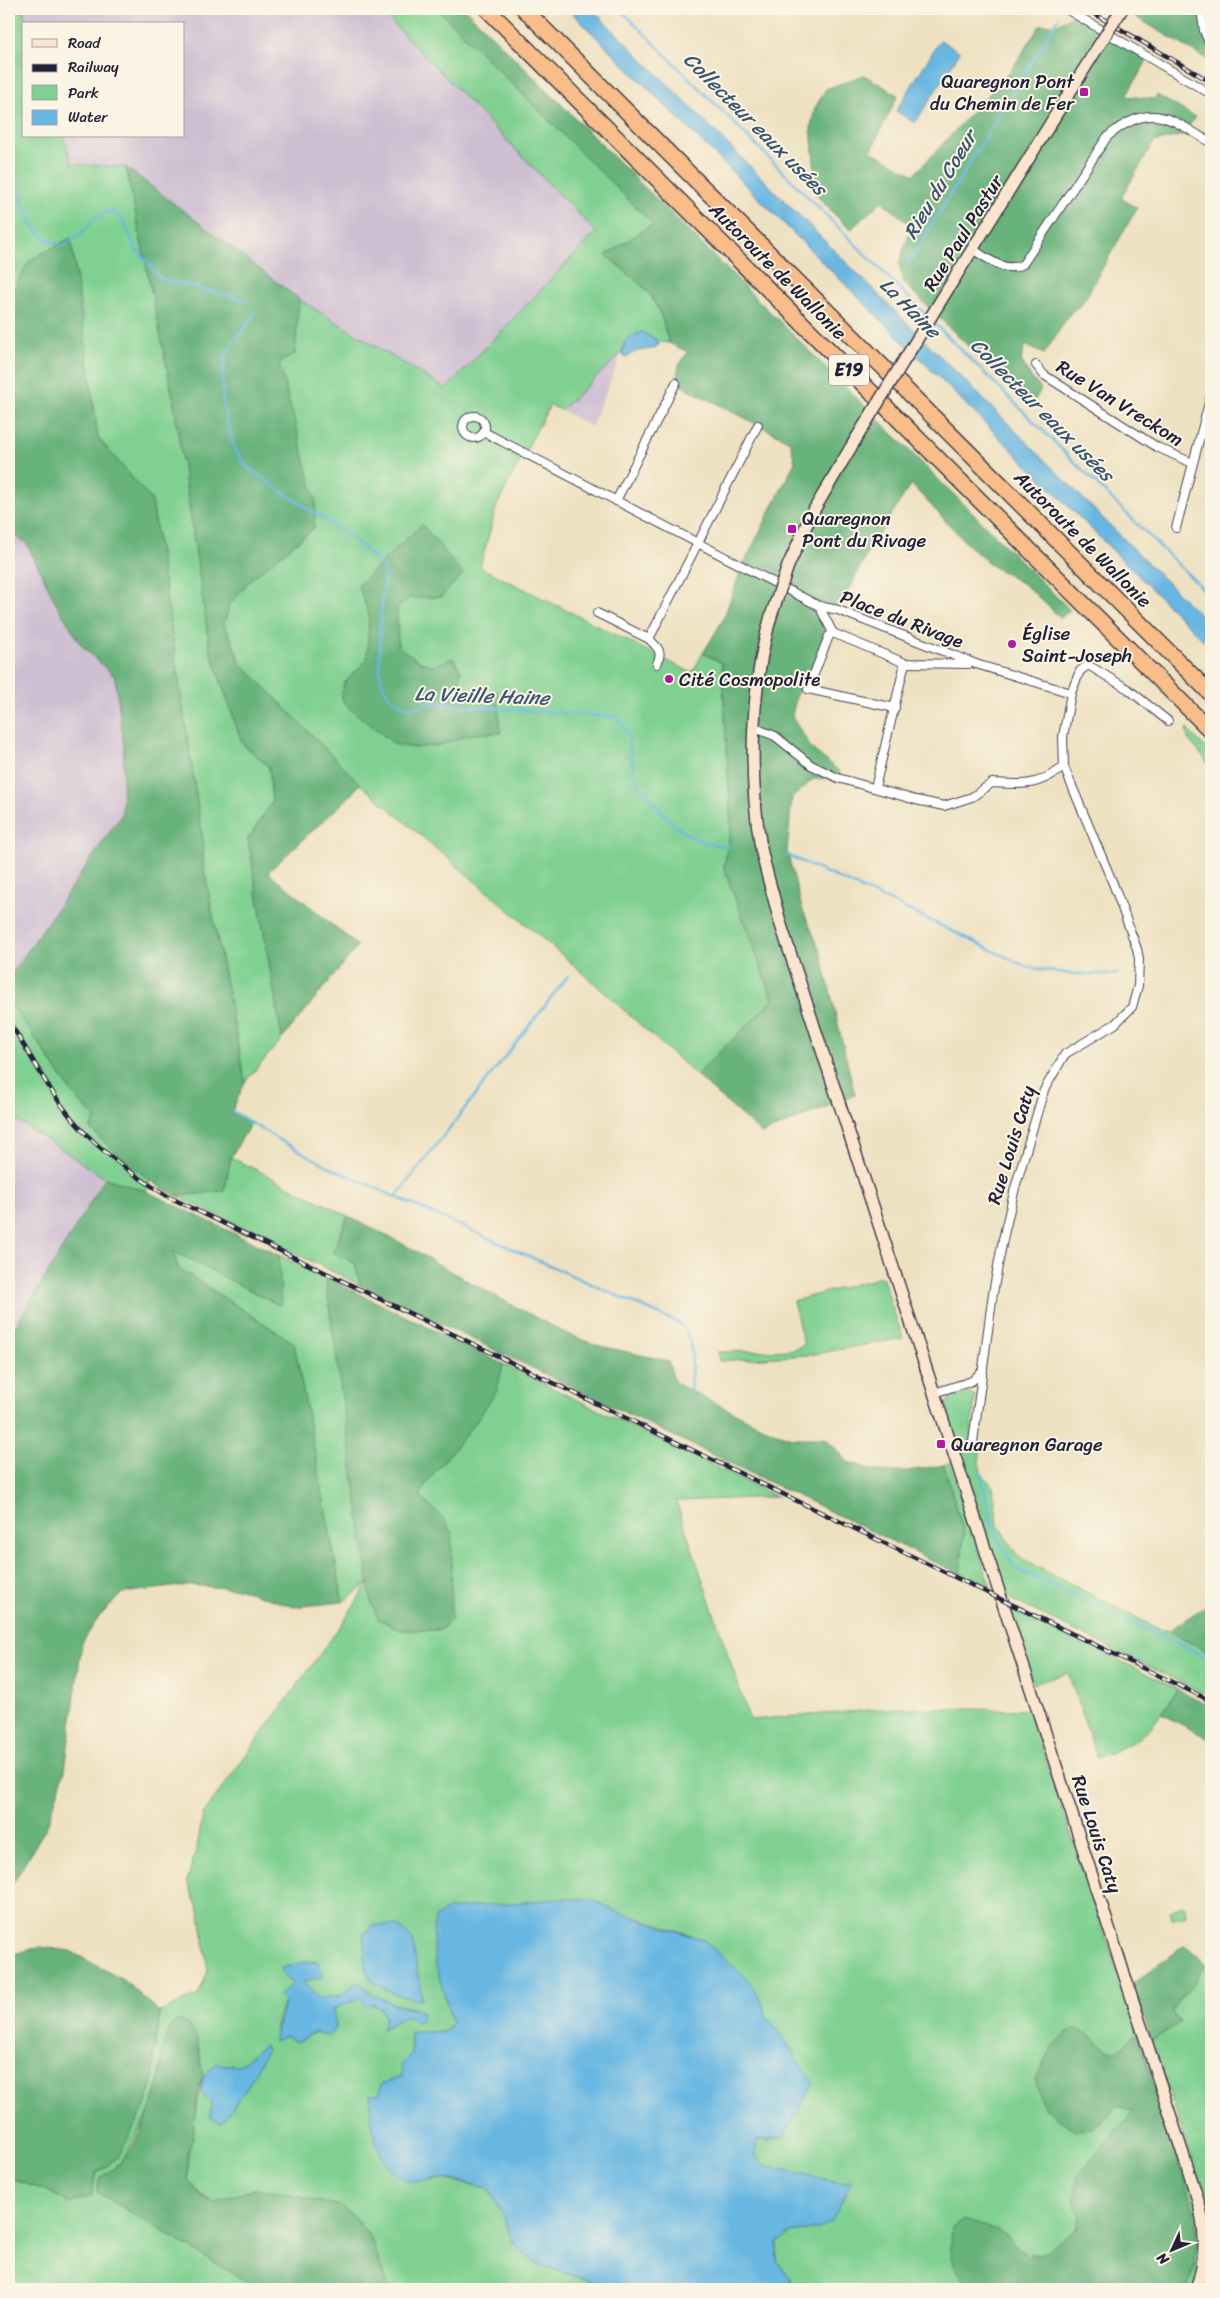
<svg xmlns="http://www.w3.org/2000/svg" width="1220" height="2298" viewBox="0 0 1220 2298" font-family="Sriracha,sans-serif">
<rect width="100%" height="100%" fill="#fcf5e5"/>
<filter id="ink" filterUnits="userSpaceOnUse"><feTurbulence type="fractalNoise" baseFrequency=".02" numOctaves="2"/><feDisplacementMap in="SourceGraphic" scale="10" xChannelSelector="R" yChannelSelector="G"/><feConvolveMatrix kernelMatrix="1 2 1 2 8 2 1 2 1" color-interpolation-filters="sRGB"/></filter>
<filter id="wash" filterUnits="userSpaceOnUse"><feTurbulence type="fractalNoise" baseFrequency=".0096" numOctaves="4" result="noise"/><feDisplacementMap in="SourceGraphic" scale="20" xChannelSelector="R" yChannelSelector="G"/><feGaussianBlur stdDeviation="1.12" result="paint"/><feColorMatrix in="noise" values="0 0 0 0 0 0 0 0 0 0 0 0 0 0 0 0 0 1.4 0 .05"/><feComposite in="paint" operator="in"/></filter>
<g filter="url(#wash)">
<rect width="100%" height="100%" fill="#eee1c1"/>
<g fill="#cebed2" fill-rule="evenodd">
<path d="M9,9H379L596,232L669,343L659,342L622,353L591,427L474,360L122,814L9,978ZM24,24H184V136H24Z"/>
<polygon points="9,1000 118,1155 9,1337"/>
</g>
<g fill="#7fd091" stroke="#507966" fill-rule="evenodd">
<polygon points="9,9 23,9 27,24 24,24 24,136 63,136 72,164 126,167 173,397 210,649 242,743 269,767 272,802 248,839 282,1039 245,1082 203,864 203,842 152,501 98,438 71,238 30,260 9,297 9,268 12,264 9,248"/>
<polygon points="379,9 437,9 654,224 607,255 648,291 661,315 669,343 659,342 652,337 623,345 622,353 561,410 550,405 497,505 480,567 692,673 703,653 722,663 731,826 724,868 773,1000 696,1075 575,966 360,784 241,663 224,624 229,605 251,579 314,528 294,428 278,362 297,298 446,389 596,232"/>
<polygon points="1186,728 1211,753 1211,767 1188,739"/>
<polygon points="9,1000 73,1094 95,1118 90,1129 150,1180 146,1191 105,1178 9,1115"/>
<polygon points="231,1157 348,1216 333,1252 356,1264 360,1285 175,1195 224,1191"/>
<path d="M173,1250L280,1305L279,1255L325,1277L369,1581L378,1619L403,1630H441L443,1518L420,1497L426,1483L478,1419L503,1364L778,1497L676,1501L750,1720L895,1708L1029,1710L1202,2222L1195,2289H1187L1195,2266L1074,2201L1080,2215L1077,2229C1036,2259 1037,2265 997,2230L953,2266L972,2289H790V2280L777,2261V2243L790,2233L818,2229L851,2181L841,2183L763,2165L755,2153L757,2141H770L779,2031L766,2016L762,2002L685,1933L615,1911L594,1900L449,2010L452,2023C438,2040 416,2048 401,2064L402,2076L381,2084L430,2181L442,2179L489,2188L503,2217L514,2245L539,2265L617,2289H389L370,2237L258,2188L214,2202C204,2198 194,2191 189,2180C185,2172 198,2089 203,2077L169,2029L161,2054L160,2080L151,2108L124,2158L112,2170L100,2178L97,2192L259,2289H19L9,2284V2178L48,2191L70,2204L96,2173L108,2166L145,2106L153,2081L154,2054L160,2012L198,1995L208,1971L200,1913L187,1881L197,1847L203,1814L344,1621L368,1583L343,1602L294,1343L178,1268ZM364,1934L394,1994L366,1971V1944ZM305,1962H317L323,1975L303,1982L320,1999L343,1995L358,1981C371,1996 396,2007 415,2008L408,2015L383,2028L386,2017L380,2008L360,1998L334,2008L335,2028L315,2032L297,2042L286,2036L275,2040C274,2024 285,1997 294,1983L283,1974L282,1968ZM263,2046L211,2118V2103L216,2064L239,2066Z"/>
<polygon points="882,1277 903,1338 809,1355 719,1361 718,1352 791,1350 804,1345 793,1301"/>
<path d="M967,1391L975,1396L970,1444L981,1447L979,1462L981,1473L993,1487L998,1525L1017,1555L1033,1565L1161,1630H1170L1176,1635L1211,1653V1697L1006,1597L946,1409C947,1396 956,1393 967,1391Z"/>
<polygon points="950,1462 991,1588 960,1574 964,1534 944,1465"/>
<path d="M1008,1605L1177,1689C1155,1727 1140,1744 1097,1757L1068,1673L1033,1684Z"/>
<polygon points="1184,1906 1186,1907 1187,1916 1175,1919 1172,1918 1170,1911"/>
<polygon points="1207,1964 1211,1968 1211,2242 1203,2194 1152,2041 1179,2022 1171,2012"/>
</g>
<g fill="#67b27b" stroke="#446a5b">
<polygon points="437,9 465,9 1070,610 1061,618 1025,585 992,566 968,545 911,484 869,550 838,610 819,606 824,631 806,689 797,692 792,717 812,749 840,772 838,778 813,779 792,798 787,851 802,908 821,953 855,1095 762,1134 696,1075 773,1000 724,868 731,826 722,663 703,653 723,620 742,567 795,462 790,441 676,383 679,365 688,352 669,343 661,315 648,291 606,255 653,224"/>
<polygon points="1128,9 1211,9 1211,62 1126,11"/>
<polygon points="1073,15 1148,59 1126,96 1154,99 1157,95 1195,117 1183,135 1154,142 1121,198 1137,208 1082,304 1071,312 1044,354 1025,345 1021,360 1030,376 1041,389 1031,408 904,283 899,263 912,226 882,201 850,230 817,196 811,127 815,108 826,89 864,75 898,95 871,151 914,175 1012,69 1040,25 1058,24"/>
<polygon points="126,167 299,299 295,354 279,363 316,502 314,528 251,579 229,605 224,624 241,663 360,784 348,798 268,872 358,946 282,1039 248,839 272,802 269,767 242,743 210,649 173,397"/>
<path d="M71,238L98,438L152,501L203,842V864L245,1082L232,1111L251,1123L231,1157L224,1191C209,1192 192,1196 177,1195C160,1193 105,1143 90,1129L95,1118L73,1094L9,1000V978L122,814L124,747L115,677L82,646L58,607L27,544L9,532V297L30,260Z"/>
<polygon points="422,524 463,574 441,597 410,598 397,608 398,647 421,662 433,666 453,658 461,671 458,692 497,691 501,733 472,734 440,745 414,748 396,745 345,705 341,696 344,683 367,660 369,615 358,585"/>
<polygon points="105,1178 146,1191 279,1255 281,1306 173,1251 178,1268 294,1343 343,1602 294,1607 240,1589 189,1585 122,1593 99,1617 82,1643 65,1770 47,1826 9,1890 9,1337"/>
<polygon points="348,1216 405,1245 473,1284 561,1331 596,1345 668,1361 675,1383 771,1431 792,1438 826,1438 848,1462 876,1471 902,1472 944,1465 964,1534 960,1574 360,1285 355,1264 333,1252"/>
<polygon points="325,1277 503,1364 497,1390 478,1419 426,1483 420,1497 443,1518 452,1534 451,1619 441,1630 403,1630 378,1619 371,1601"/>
<polygon points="1211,1602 1211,1653 1175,1635 1170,1630"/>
<polygon points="1177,1689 1211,1706 1211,1740 1162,1714"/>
<polygon points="1185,1945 1207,1964 1171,2012 1180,2022 1152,2041 1132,1984"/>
<polygon points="40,1947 70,1951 123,1980 160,2012 154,2054 153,2081 145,2106 119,2156 96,2173 92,2195 70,2204 48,2191 9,2178 9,1955"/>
<path d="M177,2020L188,2024L197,2038L203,2077L198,2089L193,2136L188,2156V2179L202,2197L214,2202L258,2188L340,2206L355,2218L370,2237L389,2289H259L97,2192L100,2178C108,2172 117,2167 124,2159C138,2141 154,2103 159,2082C164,2058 158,2041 177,2020Z"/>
<path d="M1074,2029L1090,2035L1109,2050L1117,2051L1138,2033L1160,2108L1187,2185L1197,2223L1195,2266L1187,2289H972C951,2263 949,2260 952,2227L964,2220L997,2230L1028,2255H1039L1077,2229L1080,2215L1074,2201L1078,2175L1133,2111L1118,2106L1094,2129L1075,2130L1044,2108L1035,2079C1044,2062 1055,2036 1074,2029Z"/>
</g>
<g fill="#67b7e2" stroke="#446c8e">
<polygon points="568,9 592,9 1211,626 1211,648"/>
<polygon points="940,40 960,52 915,123 896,111"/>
<path d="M642,332L657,340L659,345C649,353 636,347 628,357H624L622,353L627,338Z"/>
<path d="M568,1898L594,1900L615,1911L704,1940L748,1980L762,2002L766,2016L779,2031L813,2083L784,2137L757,2141L755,2153L763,2165L841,2183L852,2181L831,2222L818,2229L790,2233L777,2243V2261L790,2280V2289L772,2287L754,2289H617L539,2265L514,2245L503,2217L489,2188C474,2185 458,2180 443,2179C432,2178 417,2185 405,2180C376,2166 370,2124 370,2095L379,2094L381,2084L402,2076L401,2064L411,2054V2032H445L452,2023C444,1988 426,1953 436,1916L448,1909Z"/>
<path d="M373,1925H395L412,1938L422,1999C406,2001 369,1987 366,1969C364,1957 367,1946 363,1934Z"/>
<path d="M305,1962H317L324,1976L303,1982L320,1999L343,1995L358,1981C369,1994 387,2002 403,2007C410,2009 416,2008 423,2012L422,2019L416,2023L408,2015L382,2029L386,2017L380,2008L372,2003L368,2007L359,1999L334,2008L335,2028L329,2036L315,2032L297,2042L286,2036L274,2041C276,2026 283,2014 284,1999L279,1995L294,1983L283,1974L282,1968Z"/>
<path d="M264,2045L266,2050C255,2077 239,2100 222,2123L211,2118V2103L201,2093L203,2077L216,2064L239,2066Z"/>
</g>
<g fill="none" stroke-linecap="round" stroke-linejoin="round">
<g stroke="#67b7e2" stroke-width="2.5">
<polyline points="620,9 928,317"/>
<path d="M9,131C14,157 19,212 37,231C44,239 53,242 63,246L81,234L98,215L110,211L122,218L136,249L161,279L249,301"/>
<polyline points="908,264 1058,19"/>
<path d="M254,314C247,331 230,340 225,358C218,388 226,437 243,462C249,471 264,478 273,485C313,514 353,532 385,571C383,593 375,670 383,686C388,697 404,711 416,708C420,707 424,704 427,703L615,717C636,734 627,763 638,784C641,789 647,793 651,798C675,829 689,842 729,847"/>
<polyline points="932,321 1211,597"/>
<polyline points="787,855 900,906 1027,967 1071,974 1118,974"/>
<path d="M232,1111L276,1138L333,1169L681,1324C697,1345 691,1367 690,1392"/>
<polyline points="395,1198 568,976"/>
<path d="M981,1473C990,1513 991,1537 1018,1570L1211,1659"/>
</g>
</g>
</g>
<g filter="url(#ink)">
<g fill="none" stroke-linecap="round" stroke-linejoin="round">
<defs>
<g id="minor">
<polyline points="1066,9 1211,94"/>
<polyline points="1201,9 1204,31 1211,47"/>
<path d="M974,250C988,259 1007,274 1023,264L1107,137C1150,101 1169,117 1211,143"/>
<polyline points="1036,365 1044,375 1157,447 1192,463"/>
<circle cx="474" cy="427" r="11"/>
<polyline points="484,432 819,606 838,610 976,664 1071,693"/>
<polyline points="616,501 676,383"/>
<polyline points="1176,528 1211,395"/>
<polyline points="819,606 833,633"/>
<polyline points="597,613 649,639"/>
<path d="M657,664C663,651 658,648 649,639L758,425"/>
<polyline points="895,708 808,689 829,636 833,633 905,663 969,664"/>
<path d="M755,728L775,736L811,765L838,778L916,800L944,806L972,797L992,783C1024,785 1036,787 1064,767"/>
<polyline points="875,788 905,663"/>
<polyline points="934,1393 972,1381 983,1370"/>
<polyline points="973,1442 993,1293 1003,1239 1015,1188 1044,1090 1065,1054 1115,1024 1132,1007 1138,986 1139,959 1137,949 1114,886 1064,767 1063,737 1071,693 1080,671 1088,665 1128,689 1168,721"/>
</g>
<g id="secondary">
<polyline points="954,279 1091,58"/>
<polyline points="788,566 811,515 851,447"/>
<path d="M771,616C751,686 748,775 761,848C766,873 774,897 780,922L1197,2197C1206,2227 1207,2259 1196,2289"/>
</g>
<g id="motorway">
<polyline points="487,9 1211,731"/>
<polyline points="524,9 1211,694"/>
</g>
</defs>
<use href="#minor" stroke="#413f4f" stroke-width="10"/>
<use href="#secondary" stroke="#413f4f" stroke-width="14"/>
<use href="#motorway" stroke="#413f4f" stroke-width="18"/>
<use href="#minor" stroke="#fff" stroke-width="8"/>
<use href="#secondary" stroke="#fce5cf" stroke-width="11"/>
<use href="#motorway" stroke="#f8bd88" stroke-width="15"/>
<defs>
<g id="rail">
<polyline points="1086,9 1211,82"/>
<path d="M9,1022C27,1048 41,1077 60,1103C88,1143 128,1172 169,1197L1211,1701"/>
</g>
</defs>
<use href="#rail" stroke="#22223b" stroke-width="4.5"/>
<use href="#rail" stroke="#fcf5e5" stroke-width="2.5" stroke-dasharray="8" stroke-linecap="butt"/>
<defs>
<g id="secondary-bridge">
<polyline points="1091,58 1122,9"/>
<polyline points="851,447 954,279"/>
<polyline points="771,616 788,566"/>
</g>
</defs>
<use href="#secondary-bridge" stroke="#413f4f" stroke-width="14" stroke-linecap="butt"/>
<use href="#secondary-bridge" stroke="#fce5cf" stroke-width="11"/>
</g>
</g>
<g fill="#b5179e" stroke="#fcf5e5" stroke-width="2">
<rect x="1079" y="87" width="10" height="10" rx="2.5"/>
<rect x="787" y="524" width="10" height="10" rx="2.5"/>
<circle cx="1012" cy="644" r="5"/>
<circle cx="669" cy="679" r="5"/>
<rect x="936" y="1439" width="10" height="10" rx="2.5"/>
</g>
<g text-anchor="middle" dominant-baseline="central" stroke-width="4" stroke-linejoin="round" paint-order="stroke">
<rect fill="#fcf5e5" stroke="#63616e" stroke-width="1" x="829" y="354.5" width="40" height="31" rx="4"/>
<g font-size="18" font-weight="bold" fill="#22223b">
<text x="849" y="370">E19</text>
</g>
<g font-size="19" fill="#22223b" stroke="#fcf5e5" text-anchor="start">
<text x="1074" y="81" text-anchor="end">Quaregnon Pont<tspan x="1074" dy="22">du Chemin de Fer</tspan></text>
<text x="802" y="518">Quaregnon<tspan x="802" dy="22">Pont du Rivage</tspan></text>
<text x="1022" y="633">Église<tspan x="1022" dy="22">Saint-Joseph</tspan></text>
<text x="679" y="679">Cité Cosmopolite</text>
<text x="951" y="1444">Quaregnon Garage</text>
</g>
<g font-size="19" fill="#22223b" stroke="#fcf5e5">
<text transform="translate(963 233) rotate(-58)">Rue Paul Pastur</text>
<text transform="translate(778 271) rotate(45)">Autoroute de Wallonie</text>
<text transform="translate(1120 403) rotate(32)">Rue Van Vreckom</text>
<text transform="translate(1083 539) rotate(45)">Autoroute de Wallonie</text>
<text transform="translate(902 619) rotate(21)">Place du Rivage</text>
<text transform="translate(1011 1145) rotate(-73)">Rue Louis Caty</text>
<text transform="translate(1097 1834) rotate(72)">Rue Louis Caty</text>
</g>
<g font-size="20" font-style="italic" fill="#3a5675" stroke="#fcf5e5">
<text transform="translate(755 124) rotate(45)">Collecteur eaux usées</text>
<text transform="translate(940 185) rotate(-59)">Rieu du Coeur</text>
<text transform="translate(910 308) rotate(45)">La Haine</text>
<text transform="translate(1042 410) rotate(45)">Collecteur eaux usées</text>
<text transform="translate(482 696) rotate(2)">La Vieille Haine</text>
</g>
</g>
<rect width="1220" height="2298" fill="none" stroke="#fcf5e5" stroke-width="30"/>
<rect x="22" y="22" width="162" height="115" fill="#fcf5e5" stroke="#a5a1a1"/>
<rect x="32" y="39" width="25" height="8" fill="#fce5cf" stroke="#a5a1a1"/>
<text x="68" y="48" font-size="15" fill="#22223b">Road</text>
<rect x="32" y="64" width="25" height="8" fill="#22223b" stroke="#a5a1a1"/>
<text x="68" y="72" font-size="15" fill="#22223b">Railway</text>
<rect x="32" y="85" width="25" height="15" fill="#7fd091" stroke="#a5a1a1"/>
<text x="68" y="98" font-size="15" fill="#22223b">Park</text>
<rect x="32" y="110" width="25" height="15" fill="#67b7e2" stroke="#a5a1a1"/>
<text x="68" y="122" font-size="15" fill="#22223b">Water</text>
<g transform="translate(1172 2250) rotate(226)" stroke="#fcf5e5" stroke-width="4" paint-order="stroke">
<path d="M0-4L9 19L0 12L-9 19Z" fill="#22223b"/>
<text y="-8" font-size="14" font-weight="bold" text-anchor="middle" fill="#22223b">N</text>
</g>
</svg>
